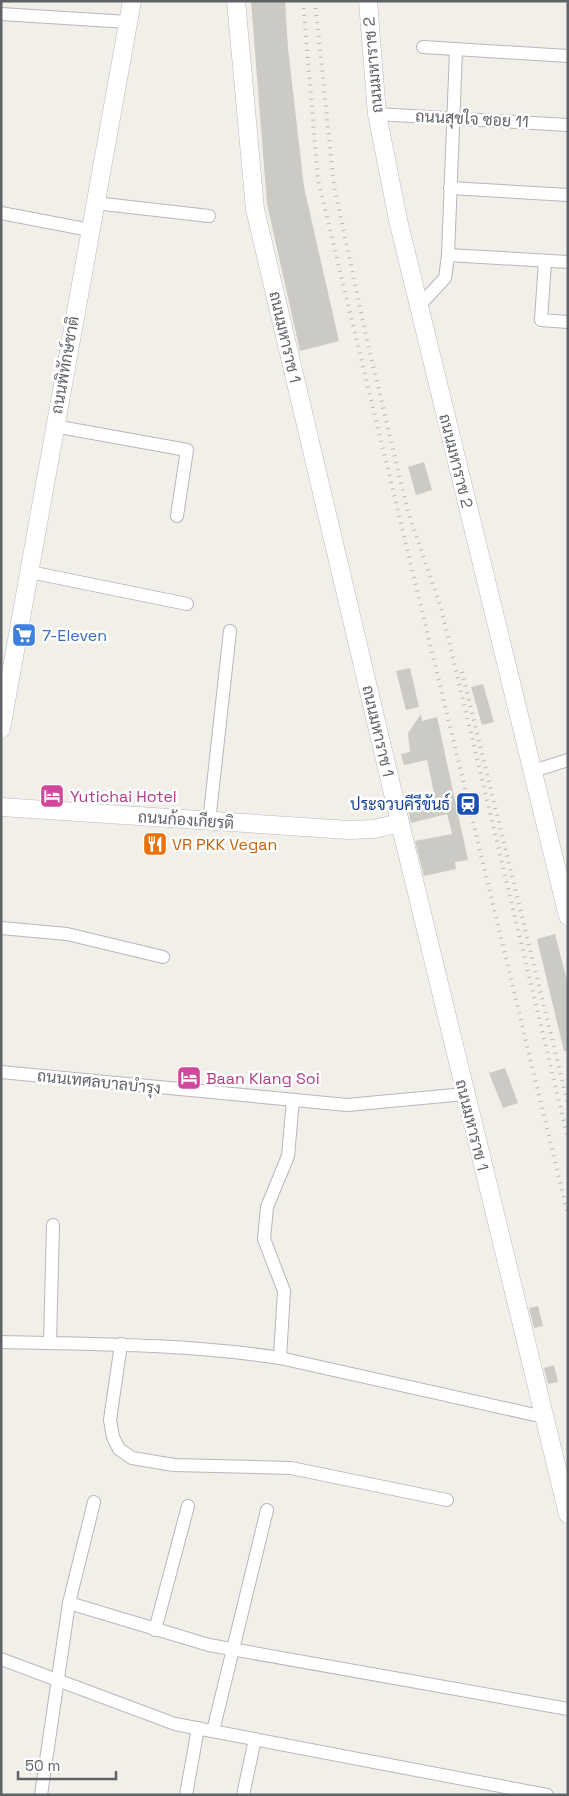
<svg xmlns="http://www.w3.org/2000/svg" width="569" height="1796" viewBox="0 0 569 1796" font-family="'Space Grotesk',Sarabun,sans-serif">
<rect width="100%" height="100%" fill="#f1efe8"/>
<g fill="#cccac5">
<polygon points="251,1 285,1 288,48 304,187 339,341 300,351 267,204"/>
<polygon points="424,462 432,490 416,495 408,467"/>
<polygon points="410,668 419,707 406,710 396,671"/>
<polygon points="483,684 494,722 482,725 471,687"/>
<polygon points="421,714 422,721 437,717 468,860 455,862 456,869 424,876 415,841 452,834 447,814 411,823 406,801 434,793 427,760 404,765 401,754 410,752 408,733"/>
<polygon points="555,934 568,984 568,1051 564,1051 537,939"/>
<polygon points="505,1068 518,1103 503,1108 489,1073"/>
<polygon points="538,1306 543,1326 534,1328 529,1308"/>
<polygon points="554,1365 558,1382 548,1384 544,1368"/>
</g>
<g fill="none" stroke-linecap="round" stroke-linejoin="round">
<defs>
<g id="street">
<polyline points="1,14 128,22"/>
<polyline points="423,47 568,56"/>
<polyline points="377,114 568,125"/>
<polyline points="450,188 568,195"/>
<polyline points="95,203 209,216"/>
<polyline points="1,213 90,230"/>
<polyline points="448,255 568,262"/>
<polyline points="545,261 541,320 568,322"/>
<polyline points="418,307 445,278 448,255 456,50"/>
<polyline points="54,426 187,450 177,516"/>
<polyline points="30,572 187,604"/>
<polyline points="533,771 568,760"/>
<polyline points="209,822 230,631"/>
<polyline points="1,928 67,934 163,957"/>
<polyline points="1,1072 347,1105 465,1094"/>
<path d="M1,1342C94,1344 188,1344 280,1358L544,1417"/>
<polyline points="50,1343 53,1225"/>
<polyline points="121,1344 110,1420 113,1437 119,1449 132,1458 174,1465 291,1468 447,1500"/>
<polyline points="280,1358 284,1291 264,1239 267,1207 288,1156 293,1100"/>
<polyline points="69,1603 209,1645 568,1709"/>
<polyline points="155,1630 188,1506"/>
<polyline points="1,1659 175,1724 547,1795"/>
<polyline points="213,1731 267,1510"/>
<polyline points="41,1795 69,1603 94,1502"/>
<polyline points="186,1795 198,1728"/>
<polyline points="243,1795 255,1739"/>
</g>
<g id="secondary">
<polyline points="236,1 255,209 400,823 568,1514"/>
<polyline points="368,1 377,114 398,220 568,916"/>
<polyline points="1,729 132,1"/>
<polyline points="1,807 349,830 374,829 400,823"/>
</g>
</defs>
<use href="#street" stroke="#b5b8bc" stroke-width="14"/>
<use href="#secondary" stroke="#b6babf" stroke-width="19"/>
<use href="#street" stroke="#fff" stroke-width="12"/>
<use href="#secondary" stroke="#fff" stroke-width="18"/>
<g stroke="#b6b7b8" stroke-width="4" stroke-dasharray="1 6" stroke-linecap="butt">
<polyline points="303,1 318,180 568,1215"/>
<polyline points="315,1 334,186 367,340 408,512 441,608 568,1139"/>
<polyline points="462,672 568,1104"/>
</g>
</g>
<defs>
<symbol id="supermarket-square" viewBox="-11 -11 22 22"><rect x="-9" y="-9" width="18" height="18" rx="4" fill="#3f7fe0" stroke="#fff"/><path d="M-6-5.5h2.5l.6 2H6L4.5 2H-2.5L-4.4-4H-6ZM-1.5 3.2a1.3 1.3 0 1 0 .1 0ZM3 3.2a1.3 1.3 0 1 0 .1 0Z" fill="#fff"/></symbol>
<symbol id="hotel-square" viewBox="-11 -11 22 22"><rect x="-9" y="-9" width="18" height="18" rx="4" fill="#d1479c" stroke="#fff"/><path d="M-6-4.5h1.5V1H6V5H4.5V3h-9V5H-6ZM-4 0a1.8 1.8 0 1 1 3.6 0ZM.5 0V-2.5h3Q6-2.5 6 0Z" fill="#fff"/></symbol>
<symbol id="station-square" viewBox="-11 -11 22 22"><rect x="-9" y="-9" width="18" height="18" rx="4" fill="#1a4fb4" stroke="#fff"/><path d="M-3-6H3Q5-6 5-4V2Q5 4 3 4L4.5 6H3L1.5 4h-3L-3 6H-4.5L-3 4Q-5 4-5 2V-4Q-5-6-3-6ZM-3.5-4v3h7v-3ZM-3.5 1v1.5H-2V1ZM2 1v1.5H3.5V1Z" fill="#fff"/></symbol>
<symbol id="restaurant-square" viewBox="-11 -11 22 22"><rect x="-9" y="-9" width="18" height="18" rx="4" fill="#e8710a" stroke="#fff"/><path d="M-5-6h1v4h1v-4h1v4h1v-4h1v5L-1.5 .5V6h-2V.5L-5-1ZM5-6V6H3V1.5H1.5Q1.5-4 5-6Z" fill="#fff"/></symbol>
</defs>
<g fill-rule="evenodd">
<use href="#supermarket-square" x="10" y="621" width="28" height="28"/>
<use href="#hotel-square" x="38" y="782" width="28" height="28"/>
<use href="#station-square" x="454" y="790" width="28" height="28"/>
<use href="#restaurant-square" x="141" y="830" width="28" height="28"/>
<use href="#hotel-square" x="175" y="1064" width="28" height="28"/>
</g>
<g text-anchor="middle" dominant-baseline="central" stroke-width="5" stroke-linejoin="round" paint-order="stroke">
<g font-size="16" fill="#5f6368" stroke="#fff">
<text transform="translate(373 65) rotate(-95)">ถนนมหาราช 2</text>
<text transform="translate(472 119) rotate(3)">ถนนสุขใจ ซอย 11</text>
<text transform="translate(285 337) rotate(77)">ถนนมหาราช 1</text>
<text transform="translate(65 365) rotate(-80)">ถนนพิทักษ์ชาติ</text>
<text transform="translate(456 461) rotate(76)">ถนนมหาราช 2</text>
<text transform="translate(378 731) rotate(77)">ถนนมหาราช 1</text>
<text transform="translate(186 820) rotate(4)">ถนนก้องเกียรติ</text>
<text transform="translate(99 1082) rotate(6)">ถนนเทศลบาลบำรุง</text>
<text transform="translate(472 1125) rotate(76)">ถนนมหาราช 1</text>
</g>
<g font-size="16" fill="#366cbe" stroke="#fff" text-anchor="start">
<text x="42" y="635">7-Eleven</text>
</g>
<g font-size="16" fill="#b23c85" stroke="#fff" text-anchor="start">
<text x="70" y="796">Yutichai Hotel</text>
<text x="206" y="1078">Baan Klang Soi</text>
</g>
<g font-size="16" fill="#164399" stroke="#fff" text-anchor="end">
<text x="450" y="804">ประจวบคีรีขันธ์</text>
</g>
<g font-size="16" fill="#c56008" stroke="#fff" text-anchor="start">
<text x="172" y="844">VR PKK Vegan</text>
</g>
</g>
<rect width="569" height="1796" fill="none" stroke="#5f6368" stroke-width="5"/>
<path d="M18 1771v8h98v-8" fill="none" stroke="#5f6368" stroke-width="2.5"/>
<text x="25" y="1771" font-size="15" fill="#5f6368" stroke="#ffffff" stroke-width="4" paint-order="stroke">50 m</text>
</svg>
